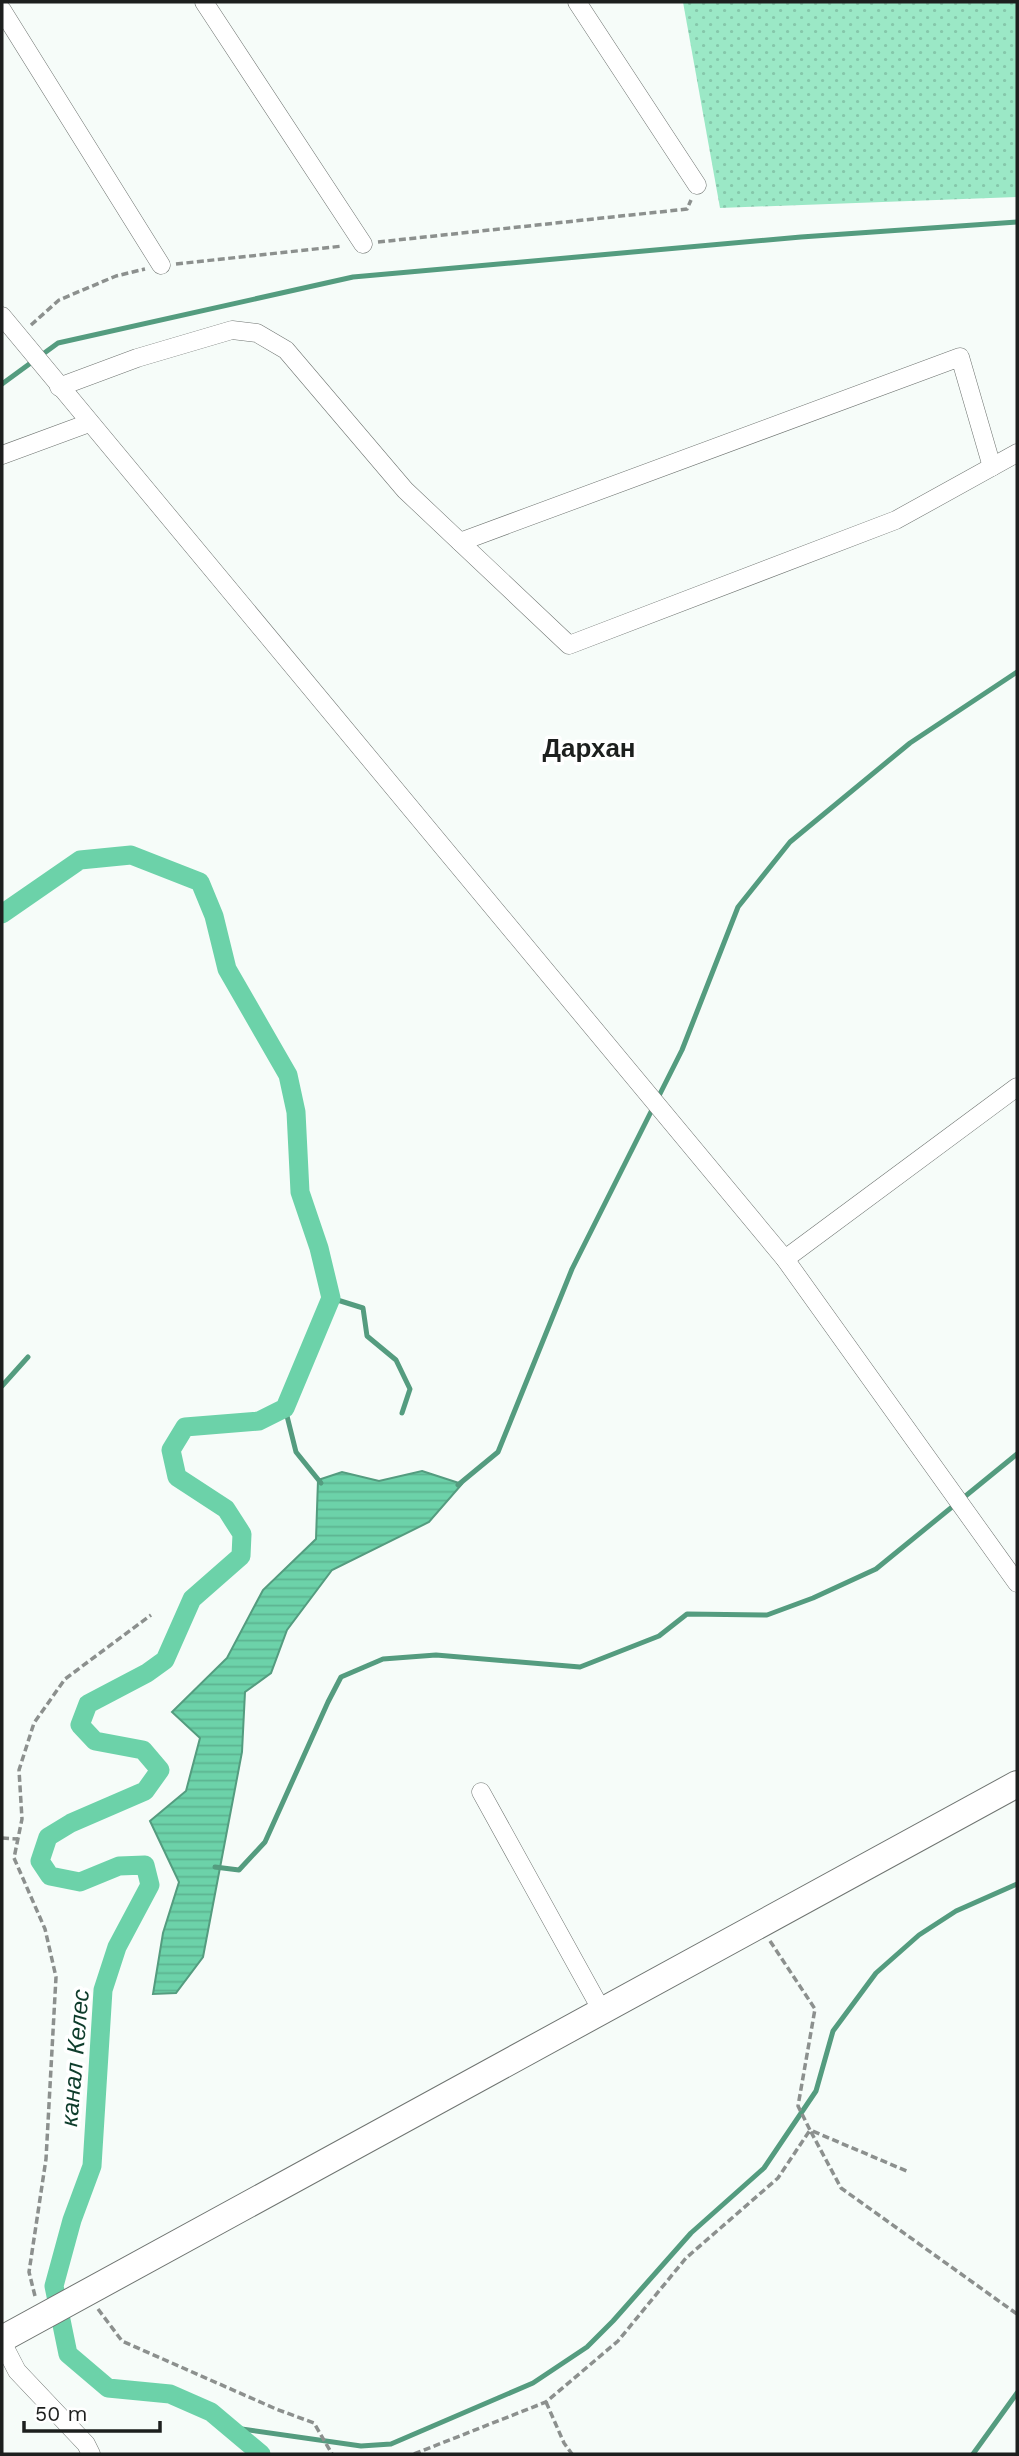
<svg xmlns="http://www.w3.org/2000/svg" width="1019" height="2456" viewBox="0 0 1019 2456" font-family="'Work Sans',sans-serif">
<defs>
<pattern id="park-dots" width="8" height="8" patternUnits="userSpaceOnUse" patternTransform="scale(1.75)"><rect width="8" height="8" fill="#9be8c6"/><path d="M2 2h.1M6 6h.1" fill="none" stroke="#85c7aa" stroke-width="1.8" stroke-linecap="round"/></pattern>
<pattern id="water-rules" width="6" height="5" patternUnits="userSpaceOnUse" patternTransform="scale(1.75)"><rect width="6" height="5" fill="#6cd2a9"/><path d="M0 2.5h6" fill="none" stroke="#5db491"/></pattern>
</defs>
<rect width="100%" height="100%" fill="#f6fcf9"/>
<polygon fill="url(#park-dots)" points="683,2 1017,2 1017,197 720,208"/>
<polygon fill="url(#water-rules)" stroke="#549c7f" stroke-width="2" points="422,1471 462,1484 429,1522 332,1570 287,1630 271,1673 245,1692 242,1752 203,1957 176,1993 153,1994 163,1933 179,1882 150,1821 186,1791 200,1738 172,1712 227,1658 263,1590 316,1539 318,1480 342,1472 379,1481"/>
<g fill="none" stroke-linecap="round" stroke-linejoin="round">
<g stroke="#549c7f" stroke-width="5">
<polyline points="2,384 58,343 353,277 801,237 1017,222"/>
<polyline points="331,1298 363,1308 367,1336 396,1360 410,1389 402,1413"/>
<polyline points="2,1386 28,1357"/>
<polyline points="285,1408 296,1452 321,1483"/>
<polyline points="458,1485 498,1452 572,1269 682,1050 738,907 790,842 910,743 1017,672"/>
<polyline points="215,1867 239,1870 265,1842 328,1702 341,1677 383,1659 436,1655 580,1667 659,1636 687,1614 767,1615 813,1598 876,1569 1017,1454"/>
<polyline points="228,2427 361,2446 391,2444 533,2383 587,2347 613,2321 691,2233 764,2168 816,2091 833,2031 876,1973 919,1935 956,1911 1017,1884"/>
<polyline points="973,2454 1017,2393"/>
</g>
<polyline stroke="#6cd2a9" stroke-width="19" points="2,914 80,860 131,855 200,882 214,916 227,969 288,1075 296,1112 300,1192 319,1248 331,1298 285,1408 259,1421 185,1427 171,1450 177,1477 226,1509 242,1534 241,1556 192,1599 165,1660 147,1673 88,1704 80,1725 95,1741 143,1750 160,1770 145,1791 71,1823 48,1837 40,1861 50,1876 80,1882 119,1866 145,1865 150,1885 117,1947 103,1990 92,2166 72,2220 54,2286 68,2354 108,2388 170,2394 211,2412 261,2454"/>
<defs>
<g id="street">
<polyline points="204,2 363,244"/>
<polyline points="577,2 697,185"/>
<polyline points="2,10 161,265"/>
<polyline points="2,316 785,1259 1017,1583"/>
<polyline points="59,387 137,358 232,330 257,333 286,350 405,490 569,645 896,520 1017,453"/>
<polyline points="2,455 89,423"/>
<polyline points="460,542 960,357 992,467"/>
<polyline points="785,1259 1017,1087"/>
<polyline points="481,1792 602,2011"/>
<polyline points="2,2342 17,2371 86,2444 91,2454"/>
</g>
<polyline id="primary" points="2,2339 1017,1784"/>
</defs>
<use href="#street" stroke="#6f7471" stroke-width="19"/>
<use href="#primary" stroke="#6f7471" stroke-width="28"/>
<g stroke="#8c908e" stroke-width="3.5" stroke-dasharray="7 3.5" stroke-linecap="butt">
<polyline points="378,242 687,209 691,200"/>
<polyline points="176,264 343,246"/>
<polyline points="31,325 59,300 116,276 145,269"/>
<polyline points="2,1838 18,1839"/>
<polyline points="770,1941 815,2009 798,2106 810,2130 909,2172"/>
<polyline points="35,2296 29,2272 46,2159 56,1977 45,1929 14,1858 22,1819 19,1770 34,1723 65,1679 151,1615"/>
<polyline points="98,2309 122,2341 276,2409 314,2423 332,2454"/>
<polyline points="546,2402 564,2443 572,2454"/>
<polyline points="414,2454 546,2402 618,2341 686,2258 778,2178 810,2130 841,2188 1017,2314"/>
</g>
<use href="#street" stroke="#fff" stroke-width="18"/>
<use href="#primary" stroke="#fff" stroke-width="26"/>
</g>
<g text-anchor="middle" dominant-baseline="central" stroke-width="7" stroke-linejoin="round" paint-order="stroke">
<g font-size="24" font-style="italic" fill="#0e3c2b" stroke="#fff">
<text transform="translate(75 2058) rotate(-85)">канал Келес</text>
</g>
<g font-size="26" font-weight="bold" fill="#1d1f1e" stroke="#fff">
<text x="589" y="748">Дархан</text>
</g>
</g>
<rect width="1019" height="2456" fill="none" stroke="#1d1f1e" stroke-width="7"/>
<path d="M24 2421v10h136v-10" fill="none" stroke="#1d1f1e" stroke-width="3.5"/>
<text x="35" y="2421" font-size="21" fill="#1d1f1e" stroke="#ffffff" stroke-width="5" paint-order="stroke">50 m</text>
</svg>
